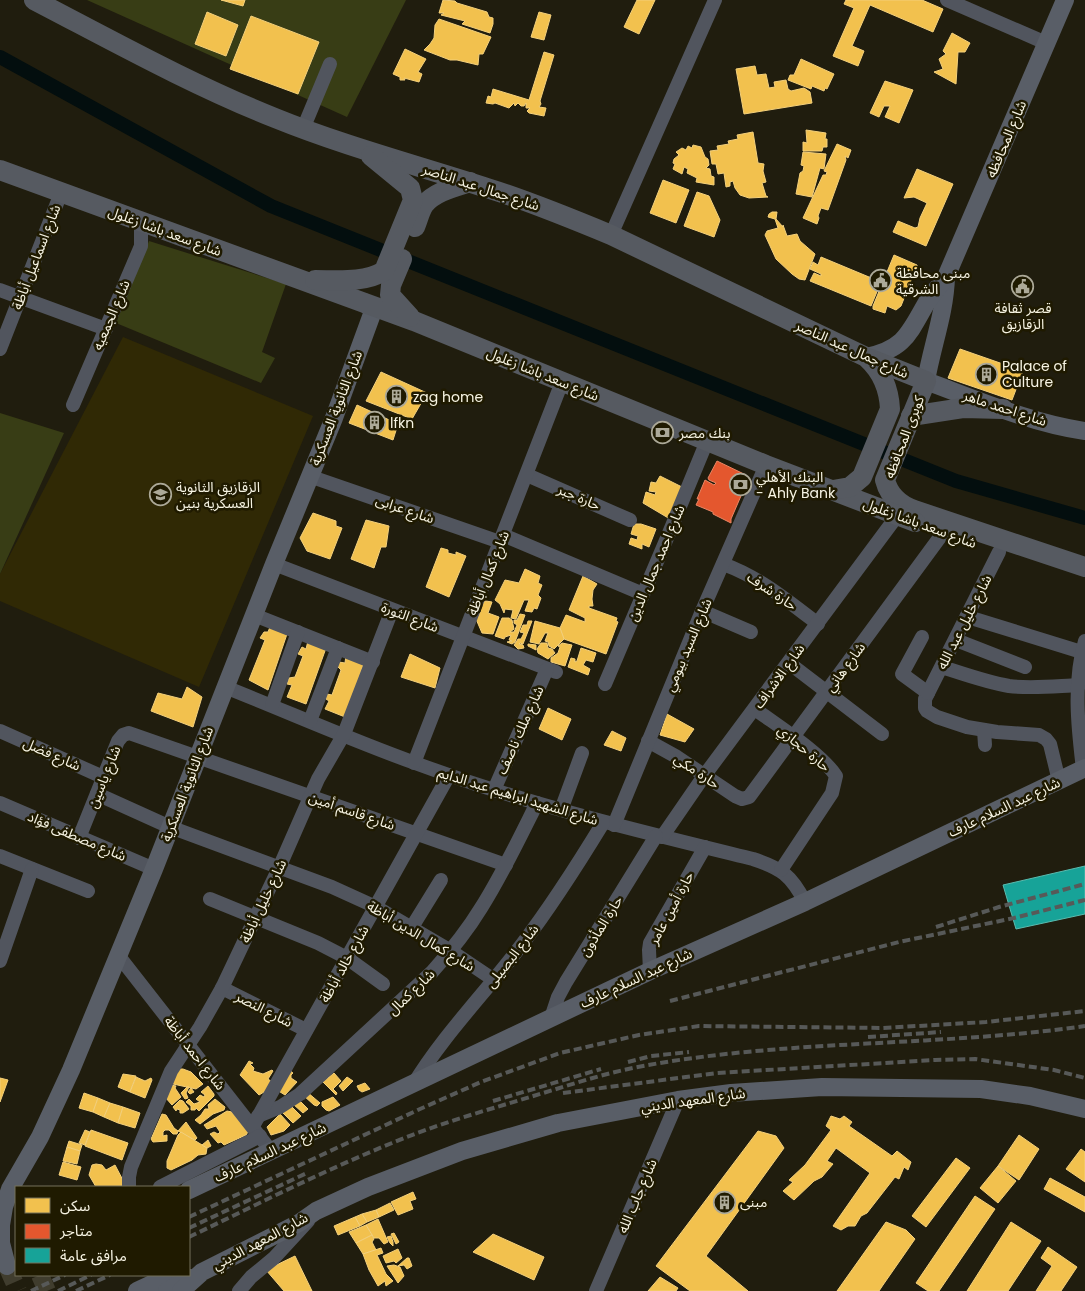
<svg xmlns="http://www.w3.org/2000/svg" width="1085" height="1291" viewBox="0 0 1085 1291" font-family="Poppins,'Noto Sans Arabic',sans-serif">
<rect width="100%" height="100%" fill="#201d0e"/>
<polygon fill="#302905" points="123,337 313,416 199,687 0,601 0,574"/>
<g fill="#383d15">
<polygon points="87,0 406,0 347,117"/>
<polygon points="149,241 286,284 262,352 275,358 261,383 116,323"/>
<polygon points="0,413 64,433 0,574"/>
</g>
<g fill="#f2c14e" stroke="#f4d07b">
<polygon points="221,0 245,0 243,6"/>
<polygon points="443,0 455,1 457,3 487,12 489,17 493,18 493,24 490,33 462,24 465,21 441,15 444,13 439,13"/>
<polygon points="637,0 655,0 639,34 624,27"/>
<polygon points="846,0 922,0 943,9 933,32 870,5 852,46 864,51 858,66 833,56 854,8 844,4"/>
<polygon points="207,12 238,25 226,56 195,44"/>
<polygon points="539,12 551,15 544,40 531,37"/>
<polygon points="251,16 319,42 298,94 230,69"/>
<polygon points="439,19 491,37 483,54 479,54 478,65 457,60 450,60 424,50 430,44 434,38 435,25"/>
<polygon points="952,33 970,43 965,52 958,52 956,84 934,72 943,69 939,59 946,54 943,51"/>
<polygon points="405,49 426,59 418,72 422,74 419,82 404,78 405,80 400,80 400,77 393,74"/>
<polygon points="544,52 554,55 540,101 541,104 539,107 546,108 544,116 529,113 527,111 530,108 526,108 526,103 524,106 521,106 518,103 515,106 514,103 509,108 495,103 493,104 486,103 488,96 491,97 493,89 529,100"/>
<polygon points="801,59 834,74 827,89 825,88 824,91 812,86 811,89 788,80 790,75 794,75"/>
<polygon points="755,66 757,75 766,74 769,88 775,87 774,82 786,80 788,89 791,91 804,88 810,92 812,103 744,114 736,69"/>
<polygon points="885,81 913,90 899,123 885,117 890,106 884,106 879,117 870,113"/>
<polygon points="806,130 826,133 825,139 827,139 827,147 823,147 822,151 803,151 803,142 807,143"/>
<polygon points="753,132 758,163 764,164 763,171 766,182 762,183 766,196 768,197 749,198 740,195 735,188 733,181 730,182 730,186 726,187 724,173 718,174 716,164 712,164 710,151 718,150 717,146 729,144 728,141 738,139 737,135"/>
<polygon points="837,144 851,150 848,158 845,156 846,160 828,210 821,208 818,216 819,218 817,224 803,218 823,175 826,175 827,172 824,171"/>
<polygon points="693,145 701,147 705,157 708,159 709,165 706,168 710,169 711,176 714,177 714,185 696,182 697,178 687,173 688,169 684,167 682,174 673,169 675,164 673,163 674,159 679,155 676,152 682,148 686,150 688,146 692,148"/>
<polygon points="803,152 826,154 824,169 820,168 812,197 796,194 800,173 803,171 804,166 801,165"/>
<polygon points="917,169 953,184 926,246 893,232 898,221 915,228 918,227 920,218 927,203 914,197 904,198"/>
<polygon points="663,180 689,190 676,223 650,213"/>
<polygon points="697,192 709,196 720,220 714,237 684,226"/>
<polygon points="772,212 777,212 776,219 783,227 783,225 787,236 797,234 800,241 815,254 805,280 799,279 792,274 776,259 765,235 767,231 778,228 775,219 768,217 769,214"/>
<polygon points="894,255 917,265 917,268 912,278 901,306 896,310 887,306 885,313 873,309 873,306"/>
<polygon points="821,257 881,282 871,306 810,281 814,273 821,276 821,274 810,269 813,262 818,265"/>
<polygon points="960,349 1023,371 1012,400 948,378"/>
<polygon points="381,372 427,393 412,419 366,401"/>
<polygon points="357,405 398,424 393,440 349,423"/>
<polygon points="660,476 682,487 670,519 643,503 646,492 655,495 656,492 649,491 651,482 656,483"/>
<polygon points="313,513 336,521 336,526 342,528 330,559 307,551 300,538"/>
<polygon points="366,520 389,526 386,547 381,547 374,568 351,559"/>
<polygon points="634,524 641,524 656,529 649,547 642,544 642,549 629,544 631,538 637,540 638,536 631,534"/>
<polygon points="441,548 448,550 448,553 456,555 456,552 466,556 449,597 426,587"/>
<polygon points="525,569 540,576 538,583 542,585 538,595 541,598 537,609 534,608 532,612 525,611 529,600 524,600 516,619 511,618 513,610 505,609 504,613 500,604 495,600 505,580 519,583"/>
<polygon points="583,576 597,584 593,590 592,599 593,606 589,606 589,608 617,618 616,621 618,622 606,654 564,639 560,628 566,615 585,622 585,618 569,610"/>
<polygon points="486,601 492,602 488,613 499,617 493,634 482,633 476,619 476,616 479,616 482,602"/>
<polygon points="520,614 525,615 515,642 512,644 507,642 512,641 509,640 511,635 505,637 504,639 495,636 502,618 509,618 512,620 514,629 510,632 514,632 517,625 514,623 514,620 517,620"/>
<polygon points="528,621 532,621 523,644 520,643 519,644 523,645 524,648 518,649 514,645 518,639 521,639 524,633 520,632 523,625 527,625"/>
<polygon points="535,621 560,628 564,639 554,649 549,646 548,642 545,641 548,633 545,633 539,644 530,642"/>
<polygon points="270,627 287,634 268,690 249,680 265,640 260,638 264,632 268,632"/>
<polygon points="308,641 326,648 306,704 287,697 292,685 287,684 289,678 295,677 303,656 298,654 302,647 306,649"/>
<polygon points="541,643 547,643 548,648 552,649 555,653 548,659 538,653 537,649"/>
<polygon points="562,643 572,645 565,666 551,662 551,658 558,653 560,647 558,646"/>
<polygon points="528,644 536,645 536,650 528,646"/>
<polygon points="581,648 596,653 593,662 586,660 583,665 590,669 588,675 568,667 571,658 575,659 575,662 577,661"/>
<polygon points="410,654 440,668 435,688 401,677"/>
<polygon points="346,655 364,663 345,717 325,709 329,701 326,699 327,694 332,695 341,670 337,666 339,662 345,663"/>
<polygon points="187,687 202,697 193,727 151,711 158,693 182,699"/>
<polygon points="548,708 571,719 562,740 539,729"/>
<polygon points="667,714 694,729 685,742 660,735"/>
<polygon points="612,731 626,738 621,751 604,745"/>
<polygon points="249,1061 253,1063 250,1064 254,1068 253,1071 263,1074 272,1070 273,1071 268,1079 272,1082 269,1089 259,1095 240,1075"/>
<polygon points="174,1069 183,1069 191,1072 203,1084 196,1089 173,1084"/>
<polygon points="288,1069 293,1073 291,1075 291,1078 297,1082 285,1095 277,1090"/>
<polygon points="334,1073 341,1081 333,1089 337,1093 336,1095 323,1082"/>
<polygon points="123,1074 136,1076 130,1092 118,1087"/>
<polygon points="136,1077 145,1081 151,1078 152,1080 145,1098 130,1092"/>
<polygon points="347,1077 353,1081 343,1091 339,1086"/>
<polygon points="0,1078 8,1080 0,1102"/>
<polygon points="365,1083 370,1089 362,1092 359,1090 357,1086"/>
<polygon points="171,1085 176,1086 175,1088 181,1097 172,1105 165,1097"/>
<polygon points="208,1086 214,1094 214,1096 199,1111 196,1108 195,1110 191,1110 191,1106 186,1102 189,1099 194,1104 200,1102 196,1099 200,1095 204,1097 205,1095 201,1092"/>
<polygon points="187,1087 189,1087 186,1093 188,1098 185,1099 181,1093"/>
<polygon points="191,1088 194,1092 190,1094 188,1092"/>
<polygon points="307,1092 320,1103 317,1106 314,1105 303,1095"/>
<polygon points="84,1093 98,1098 93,1112 79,1108"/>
<polygon points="333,1097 340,1105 329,1111 326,1110 322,1106 322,1102"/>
<polygon points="98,1098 110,1103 104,1117 93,1112"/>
<polygon points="215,1099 225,1107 224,1110 213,1114 200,1124 195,1120 201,1115 205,1109 209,1109 208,1105"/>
<polygon points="298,1099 308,1109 303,1113 293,1104"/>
<polygon points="180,1100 183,1101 189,1109 183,1113 180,1113 180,1110 177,1109 176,1111 173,1107"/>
<polygon points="110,1103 123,1107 118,1123 104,1117"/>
<polygon points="290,1105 301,1116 293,1123 281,1111"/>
<polygon points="123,1107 140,1113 135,1128 118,1123"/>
<polygon points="227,1111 232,1112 248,1132 246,1135 224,1145 221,1142 218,1143 210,1134 214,1132 218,1134 220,1132 216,1126 207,1129 204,1125"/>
<polygon points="162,1114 166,1115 174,1128 178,1131 177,1134 173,1134 169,1130 165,1130 163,1132 163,1136 167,1135 167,1141 153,1142 151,1139"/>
<polygon points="280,1114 290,1125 284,1131 271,1135 267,1127"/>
<polygon points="831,1116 840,1119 844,1116 852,1122 849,1126 892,1156 897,1151 911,1162 908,1170 904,1167 899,1179 895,1177 867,1213 861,1216 855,1226 848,1226 841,1230 833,1226 870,1173 836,1148 827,1161 833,1164 822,1177 814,1181 794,1200 783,1191 793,1182 789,1180 805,1165 831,1130 826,1126"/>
<polygon points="186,1122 197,1138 195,1140 178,1131"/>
<polygon points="85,1130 90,1132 85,1145 79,1143"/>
<polygon points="91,1130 128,1143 122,1160 85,1146"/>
<polygon points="758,1131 776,1136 784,1148 706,1256 748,1291 690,1291 656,1266"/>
<polygon points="181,1132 207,1148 206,1154 198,1155 192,1160 171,1170 167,1168 167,1161 178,1135"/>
<polygon points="1019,1135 1039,1149 1019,1180 998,1166"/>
<polygon points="208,1140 211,1146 207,1148 202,1145"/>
<polygon points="69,1141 82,1145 80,1151 67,1147"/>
<polygon points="67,1147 80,1151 77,1164 63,1161"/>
<polygon points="1081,1149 1085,1152 1085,1182 1066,1169"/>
<polygon points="956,1158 970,1168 926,1227 912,1216"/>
<polygon points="63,1162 81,1167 77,1180 59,1175"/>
<polygon points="96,1164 102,1165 106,1170 115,1165 126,1186 96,1187 89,1175 92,1165"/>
<polygon points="998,1166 1016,1181 998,1203 980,1188"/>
<polygon points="1050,1178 1085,1197 1085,1212 1044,1189"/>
<polygon points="413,1192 416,1199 410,1201 413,1209 398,1215 391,1202"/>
<polygon points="975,1196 995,1209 939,1291 928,1291 916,1283"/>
<polygon points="390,1203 394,1210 379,1217 376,1210"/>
<polygon points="376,1210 379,1217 367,1222 362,1214"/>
<polygon points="362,1214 367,1222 360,1226 355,1217"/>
<polygon points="355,1217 360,1226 338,1235 334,1226"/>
<polygon points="378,1219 388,1242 384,1244 379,1238 374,1238 366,1225"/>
<polygon points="886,1222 906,1230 915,1239 883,1285 879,1291 837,1291"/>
<polygon points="1011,1222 1041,1241 1008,1291 967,1291"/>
<polygon points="366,1225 372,1235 356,1243 349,1232"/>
<polygon points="394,1233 399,1242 396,1244 391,1234"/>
<polygon points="493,1234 544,1257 534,1280 473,1252"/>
<polygon points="372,1235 374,1239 372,1242 376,1250 363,1254 356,1243"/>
<polygon points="391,1236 393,1242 393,1246 390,1243 387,1237"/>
<polygon points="1048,1247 1077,1267 1061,1291 1036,1291 1052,1266 1041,1258"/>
<polygon points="381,1248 383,1253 377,1255 386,1274 393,1281 386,1286 385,1281 378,1286 369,1270 363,1254"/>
<polygon points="398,1249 402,1258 396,1263 394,1261 386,1263 383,1256"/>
<polygon points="295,1256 312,1291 284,1291 266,1270"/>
<polygon points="407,1258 409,1258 412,1266 407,1269 404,1265 398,1266"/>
<polygon points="394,1265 400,1267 404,1276 398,1283 387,1266"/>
<polygon points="660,1277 678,1288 676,1291 648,1291"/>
</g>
<polygon fill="#e4572e" stroke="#ea8664" points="717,461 746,475 745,481 747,482 731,519 731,523 713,514 713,512 696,505 699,499 697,499 705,480 714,485 716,483 709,480 708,478"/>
<polygon fill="#17a398" stroke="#5abbae" points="1085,866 1085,914 1016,929 1003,885"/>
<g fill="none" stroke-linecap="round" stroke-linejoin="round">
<polyline stroke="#030e0e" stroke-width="14" points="0,57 271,206 956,481 1085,518"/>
<g stroke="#403d2e" stroke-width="18" stroke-dasharray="18 9" stroke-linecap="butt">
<polyline points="7,1266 18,1291"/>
<polyline points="40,1275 47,1291"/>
</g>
<g stroke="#51555e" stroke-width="14">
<polyline points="947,0 1046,43"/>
<polyline points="303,129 330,64"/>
<polyline points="611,235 715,0"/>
<polyline points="0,290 106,329"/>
<polyline points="0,349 61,193"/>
<polyline points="73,405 141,246 141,223"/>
<polyline points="527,475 630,520"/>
<polyline points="309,476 500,542"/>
<polyline points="503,535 643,594"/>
<polyline points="999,552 925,699 925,708 927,711 937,717 967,727 997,732 1039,735 1046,739 1050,744 1059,781"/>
<polyline points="274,564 556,672"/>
<path d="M723,564C759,577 787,600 818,624"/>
<polyline points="702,611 751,632"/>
<polyline points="254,615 373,662"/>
<polyline points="968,617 1085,653"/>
<polyline points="922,637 902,674 928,693"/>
<polyline points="956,640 1025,667"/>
<polyline points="789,663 882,734"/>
<path d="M942,667C964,674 986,682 1009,686C1032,689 1056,686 1079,685"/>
<polyline points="605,684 667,538 707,441"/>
<path d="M225,687C288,712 351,740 415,763C525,804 639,831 753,859C781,868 791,875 805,902"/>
<polyline points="272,705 298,632"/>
<path d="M755,709C778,726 821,753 836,776L832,793L781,870"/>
<polyline points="310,721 338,648"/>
<polyline points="984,730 985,745"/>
<polyline points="0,731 103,777"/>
<polyline points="648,741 677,757 735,796 742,799 749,797 943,533"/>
<polyline points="414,763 562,382"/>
<path d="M1083,769C1078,728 1073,682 1085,641"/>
<polyline points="494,790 547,669"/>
<polyline points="97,794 170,827 332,887 376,907 451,951 494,980"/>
<polyline points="0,803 154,869"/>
<polyline points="561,810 582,753"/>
<polyline points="614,825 702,611 766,465"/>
<polyline points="662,837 704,776 897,516"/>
<polyline points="79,838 118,741 123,735 129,733 506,865"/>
<polyline points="0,856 88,891"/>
<polyline points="210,899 318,943 347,958 383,984"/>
<polyline points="412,927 441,880"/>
<polyline points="118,955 271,1151"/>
<polyline points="0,961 32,869"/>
<polyline points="650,971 649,950 650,943 705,847"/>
<polyline points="222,988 306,1030"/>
<polyline points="551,1018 558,997 566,982 656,836"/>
<path d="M413,1085C444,1034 487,991 523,943C552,905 578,864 603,823"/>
<path d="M258,1116L280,1107L300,1094L432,972C450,952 467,931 481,908C502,875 519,839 537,803"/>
<polyline points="253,1126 449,775"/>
<polyline points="129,1187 129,1177 131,1167 171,1071 200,1027 222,988 279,868 318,779 344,734 392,610"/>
<polyline points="160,1187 260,1136"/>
<polyline points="239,1291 251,1277 274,1258 308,1221"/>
<polyline points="596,1291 678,1100"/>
</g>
<g stroke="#595e67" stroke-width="18">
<path d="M946,277C945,313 932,346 926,381C975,399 1033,424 1085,431"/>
<path d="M866,357C905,349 909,333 927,302C933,293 940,285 946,277L1065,0"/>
<polyline points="189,1190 650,971 805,902 1085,768"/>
<polyline points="7,1266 1,1243 1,1225 4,1207 10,1189 40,1137 71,1070 154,869 274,564 334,418 372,314 371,309 364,302"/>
<polyline points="137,1291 171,1275"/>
<polyline points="167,1291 190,1278"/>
<polyline points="181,1291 202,1272 299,1223 316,1211 368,1187 462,1151 558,1123 678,1100 731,1093 822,1087 981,1089 1030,1096 1085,1109"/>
</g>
<g stroke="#565a61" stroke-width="20">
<path d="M34,0C113,41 192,85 275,118C344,146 416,165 487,188C529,201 570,218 611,235L866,357L926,381L885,480C889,496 900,505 914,510L1085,567"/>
<polyline points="0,170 414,321 766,465 915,522"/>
<path d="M415,227C418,220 420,211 424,205C434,192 455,187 470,182"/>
<polyline points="402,259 391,285 390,295 410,317"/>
<path d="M315,280C337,280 365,283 384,271L413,200L410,188L371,156"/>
<polyline points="911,416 963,408 1003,409"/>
<path d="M833,490L850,487L862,477L890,409C889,389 883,373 868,359"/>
</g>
<g stroke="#575958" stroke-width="4" stroke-dasharray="8 4" stroke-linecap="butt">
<polyline points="936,927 999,907 1085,884"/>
<polyline points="670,1001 899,942 1014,918 1085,900"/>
<polyline points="868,1037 941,1032"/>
<polyline points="628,1062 651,1056 689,1052"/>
<polyline points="563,1093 717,1073 935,1060 975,1059 1054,1070 1085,1078"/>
<polyline points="493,1101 601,1069"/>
<polyline points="189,1217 420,1109 481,1082 560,1053 639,1035 699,1026 883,1028 986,1022 1085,1011"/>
<polyline points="189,1228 307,1173"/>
<path d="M189,1237C256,1205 323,1171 392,1143C437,1124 484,1111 530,1097C567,1086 604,1073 643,1066C789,1039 938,1047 1085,1026"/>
<polyline points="31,1291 65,1275"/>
<polyline points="58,1291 91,1275"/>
<polyline points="76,1291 110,1275"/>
</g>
</g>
<defs>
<symbol id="civic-ring" viewBox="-11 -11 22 22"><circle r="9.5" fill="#1f1a00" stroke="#aca998" stroke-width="1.5"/><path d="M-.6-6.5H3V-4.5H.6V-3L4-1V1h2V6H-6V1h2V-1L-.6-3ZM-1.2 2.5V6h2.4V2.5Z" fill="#aca998"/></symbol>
<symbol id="building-ring" viewBox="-11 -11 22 22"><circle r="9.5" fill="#1f1a00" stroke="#aca998" stroke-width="1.5"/><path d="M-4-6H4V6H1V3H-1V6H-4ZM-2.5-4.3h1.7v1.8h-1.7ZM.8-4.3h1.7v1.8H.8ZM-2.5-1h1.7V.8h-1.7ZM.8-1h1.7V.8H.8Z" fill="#aca998"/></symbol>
<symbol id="bank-ring" viewBox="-11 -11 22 22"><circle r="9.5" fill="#1f1a00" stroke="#aca998" stroke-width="1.5"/><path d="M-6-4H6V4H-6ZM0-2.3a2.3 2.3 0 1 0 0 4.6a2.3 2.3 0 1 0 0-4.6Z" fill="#aca998"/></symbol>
<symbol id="school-ring" viewBox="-11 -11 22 22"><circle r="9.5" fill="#1f1a00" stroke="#aca998" stroke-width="1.5"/><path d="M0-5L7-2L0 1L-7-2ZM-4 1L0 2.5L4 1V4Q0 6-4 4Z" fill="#aca998"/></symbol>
</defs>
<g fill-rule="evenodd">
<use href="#civic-ring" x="868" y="268" width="25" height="25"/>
<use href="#civic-ring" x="1010" y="274" width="25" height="25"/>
<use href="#building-ring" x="974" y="362" width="25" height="25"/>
<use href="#building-ring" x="384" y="384" width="25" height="25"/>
<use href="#building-ring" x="362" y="410" width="25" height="25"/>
<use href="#bank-ring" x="650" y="420" width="25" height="25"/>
<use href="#bank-ring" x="728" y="472" width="25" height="25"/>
<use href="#school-ring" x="148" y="482" width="25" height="25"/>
<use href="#building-ring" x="712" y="1190" width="25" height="25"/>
</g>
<g text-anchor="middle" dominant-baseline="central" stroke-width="5" stroke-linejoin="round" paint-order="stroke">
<g font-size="14" fill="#f7f4e3" stroke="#1f1a00">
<text transform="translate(1006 139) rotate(-67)">شارع المحافظه</text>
<text transform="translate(481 187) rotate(18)">شارع جمال عبد الناصر</text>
<text transform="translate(165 231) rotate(20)">شارع سعد باشا زغلول</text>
<text transform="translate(36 257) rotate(-69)">شارع اسماعيل أباظة</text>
<text transform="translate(111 315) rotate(-67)">شارع الجمعيه</text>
<text transform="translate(852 349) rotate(24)">شارع جمال عبد الناصر</text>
<text transform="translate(543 374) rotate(22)">شارع سعد باشا زغلول</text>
<text transform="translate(336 408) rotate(-69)">شارع الثانوية العسكرية</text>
<text transform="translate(1005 408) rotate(18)">شارع احمد ماهر</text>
<text transform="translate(904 437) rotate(-69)">كوبرى المحافظه</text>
<text transform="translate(579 497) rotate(23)">حارة جبر</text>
<text transform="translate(405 509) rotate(19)">شارع عرابى</text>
<text transform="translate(920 523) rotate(20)">شارع سعد باشا زغلول</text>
<text transform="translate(656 563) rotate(-67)">شارع احمد جمال الدين</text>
<text transform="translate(488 573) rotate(-68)">شارع كمال أباظة</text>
<text transform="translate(772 591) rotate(34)">حارة شرف</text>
<text transform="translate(410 617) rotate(21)">شارع الثورة</text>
<text transform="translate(964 622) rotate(-63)">شارع خليل عبد الله</text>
<text transform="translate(688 645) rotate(-67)">شارع السيد بيومي</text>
<text transform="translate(845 667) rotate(-54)">شارع هاني</text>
<text transform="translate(779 676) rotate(-54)">شارع الاشراف</text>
<text transform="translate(520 730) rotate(-66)">شارع ملك ناصف</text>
<text transform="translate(804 748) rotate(40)">حارة حجازي</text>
<text transform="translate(52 754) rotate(24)">شارع فضل</text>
<text transform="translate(697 771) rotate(34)">حارة مكي</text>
<text transform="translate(104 777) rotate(-68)">شارع ياسين</text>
<text transform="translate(187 784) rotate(-69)">شارع الثانوية العسكرية</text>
<text transform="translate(518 796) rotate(17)">شارع الشهيد ابراهيم عبد الدايم</text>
<text transform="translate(1004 807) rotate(-25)">شارع عبد السلام عارف</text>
<text transform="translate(352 811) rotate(19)">شارع قاسم أمين</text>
<text transform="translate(77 836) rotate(23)">شارع مصطفى فؤاد</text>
<text transform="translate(263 901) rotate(-65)">شارع خليل أباظة</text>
<text transform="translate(671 908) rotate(-62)">حارة أمين عامر</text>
<text transform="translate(601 926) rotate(-58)">حارة المأذون</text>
<text transform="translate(421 936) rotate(31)">شارع كمال الدين أباظة</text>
<text transform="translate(512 956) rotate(-52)">شارع البصيلى</text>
<text transform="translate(344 964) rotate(-61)">شارع خالد أباظة</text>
<text transform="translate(636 978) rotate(-25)">شارع عبد السلام عارف</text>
<text transform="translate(411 992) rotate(-44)">شارع كمال</text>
<text transform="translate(264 1009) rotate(27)">شارع النصر</text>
<text transform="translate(195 1053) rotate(52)">شارع احمد أباظة</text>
<text transform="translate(693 1100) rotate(-8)">شارع المعهد الديني</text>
<text transform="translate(270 1152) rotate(-25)">شارع عبد السلام عارف</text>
<text transform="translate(637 1196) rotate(-67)">شارع جاب الله</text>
<text transform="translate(260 1241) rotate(-28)">شارع المعهد الديني</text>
</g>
<g font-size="14" fill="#f7f4e3" stroke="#1f1a00" text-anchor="start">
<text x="896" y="273">مبنى محافظة<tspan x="896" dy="16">الشرقية</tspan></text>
<text x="1023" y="308" text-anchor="middle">قصر ثقافة<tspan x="1023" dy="16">الزقازيق</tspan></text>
<text x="1002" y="366">Palace of<tspan x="1002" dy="16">Culture</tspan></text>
<text x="413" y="397">zag home</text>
<text x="390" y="423">lfkn</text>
<text x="679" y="433">بنك مصر</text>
<text x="756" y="477">البنك الأهلي<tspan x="756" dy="16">- Ahly Bank</tspan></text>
<text x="176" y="487">الزقازيق الثانوية<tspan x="176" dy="16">العسكرية بنين</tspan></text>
<text x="740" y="1202">مبنى</text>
</g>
</g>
<rect x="15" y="1186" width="175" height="90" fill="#1f1a00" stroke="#75715b"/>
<rect x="25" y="1198" width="25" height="15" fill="#f2c14e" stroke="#75715b"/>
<text x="60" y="1211" font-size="15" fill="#f7f4e3">سكن</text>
<rect x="25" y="1224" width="25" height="15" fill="#e4572e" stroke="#75715b"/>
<text x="60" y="1236" font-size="15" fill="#f7f4e3">متاجر</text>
<rect x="25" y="1248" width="25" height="15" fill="#17a398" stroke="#75715b"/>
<text x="60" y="1261" font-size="15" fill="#f7f4e3">مرافق عامة</text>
</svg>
